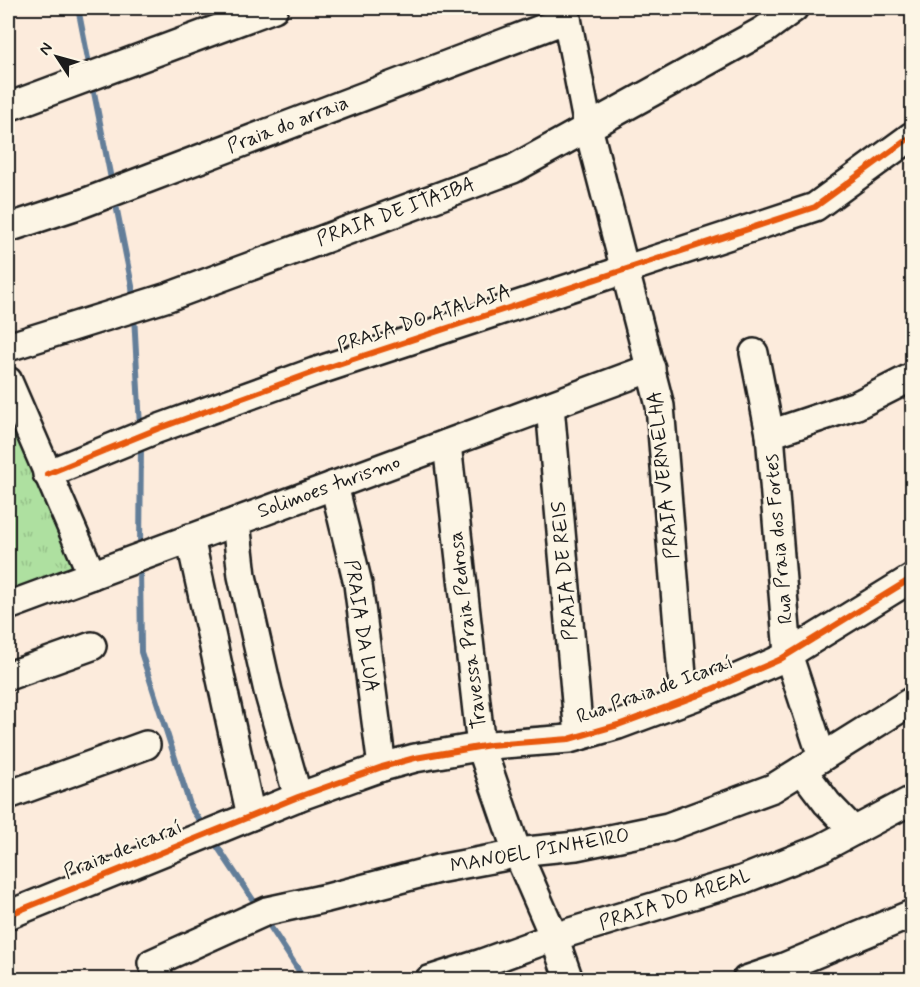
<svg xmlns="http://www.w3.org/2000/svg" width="920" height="987" viewBox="0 0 920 987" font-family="Mynerve,sans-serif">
<defs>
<pattern id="park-tufts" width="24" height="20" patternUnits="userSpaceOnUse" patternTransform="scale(1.5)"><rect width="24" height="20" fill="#aee0a0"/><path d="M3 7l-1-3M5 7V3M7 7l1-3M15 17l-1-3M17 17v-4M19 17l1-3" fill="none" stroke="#95c089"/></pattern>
</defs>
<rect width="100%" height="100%" fill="#fcebdc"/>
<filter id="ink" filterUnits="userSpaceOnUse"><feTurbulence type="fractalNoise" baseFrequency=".0167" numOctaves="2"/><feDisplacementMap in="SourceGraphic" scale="12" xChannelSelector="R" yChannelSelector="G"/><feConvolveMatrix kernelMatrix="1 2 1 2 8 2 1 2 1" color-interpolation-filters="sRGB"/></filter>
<g filter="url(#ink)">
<polygon fill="url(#park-tufts)" stroke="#657e5e" stroke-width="1.5" points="8,403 74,569 8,594"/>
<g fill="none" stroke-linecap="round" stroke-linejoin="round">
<g stroke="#647e99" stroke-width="6">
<polyline points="78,8 90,69"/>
<polyline points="92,82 112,184"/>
<polyline points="115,200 132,286 133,302"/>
<polyline points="134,315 140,427"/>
<polyline points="140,550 141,444"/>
<polyline points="140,564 141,652 191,808 204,827"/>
<polyline points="213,840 259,909"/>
<polyline points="266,920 305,980"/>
</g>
<defs>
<g id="minor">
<polyline points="565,8 588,127 660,406 684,700"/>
<polyline points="8,107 274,8"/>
<polyline points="8,228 81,204 567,19"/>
<polyline points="8,347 168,297 513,169 764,30 794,8"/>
<polyline points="754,353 770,434 788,654 822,757"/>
<polyline points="8,381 92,575"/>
<polyline points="550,406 579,736"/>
<polyline points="770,434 857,405 912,377"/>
<polyline points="447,444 481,747 517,852 554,937 569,980"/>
<polyline points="47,474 157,429 314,372 815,207 912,136"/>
<polyline points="334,485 358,584 382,767"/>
<polyline points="236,522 242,576 268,691 298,797"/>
<polyline points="190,538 251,816"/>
<polyline points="8,606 651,368"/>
<polyline points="8,676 92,646"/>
<polyline points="802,770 827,803 854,831"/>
<polyline points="8,795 146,745"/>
<polyline points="8,915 298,797 382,767 415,758 490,745 569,739 618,725 696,696 779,660 912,578"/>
<polyline points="160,980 152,963 267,911 327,898 438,869 502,857 517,852 576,846 668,827 773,788 912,701"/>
<polyline points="429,980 482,963 554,937 742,880 822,848 912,800"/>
<polyline points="746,980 784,967 912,914"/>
</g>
</defs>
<use href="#minor" stroke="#1c1c1c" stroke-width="32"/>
<use href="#minor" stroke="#fcf5e5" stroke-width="27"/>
<defs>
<g id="cycleway">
<polyline points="47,474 157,429 314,372 815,207 912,136"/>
<polyline points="8,915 298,797 382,767 415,758 490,745 569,739 618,725 696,696 779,660 912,578"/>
</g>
</defs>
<use href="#cycleway" stroke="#fcf5e5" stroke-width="10"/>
<use href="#cycleway" stroke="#e8590c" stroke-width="6"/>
</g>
</g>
<g text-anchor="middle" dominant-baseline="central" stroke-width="4.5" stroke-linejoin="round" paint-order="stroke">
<g font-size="20" fill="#1c1c1c" stroke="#fcf5e5">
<text transform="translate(288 125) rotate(-21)">Praia do arraia</text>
<text transform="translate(396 212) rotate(-20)">PRAIA DE ITAIBA</text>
<text transform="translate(424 319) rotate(-18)">PRAIA DO ATALAIA</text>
<text transform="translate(664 475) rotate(-96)">PRAIA VERMELHA</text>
<text transform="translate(329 487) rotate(-20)">Solimoes turismo</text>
<text transform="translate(779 539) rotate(-95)">Rua Praia dos Fortes</text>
<text transform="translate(565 571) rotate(-95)">PRAIA DE REIS</text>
<text transform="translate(361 626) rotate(81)">PRAIA DA LUA</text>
<text transform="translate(468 630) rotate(-97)">Travessa Praia Pedrosa</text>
<text transform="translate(655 690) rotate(-20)">Rua Praia de Icaraí</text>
<text transform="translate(123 850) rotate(-22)">Praia de icaraí</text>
<text transform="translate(540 851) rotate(-10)">MANOEL PINHEIRO</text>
<text transform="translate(675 900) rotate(-18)">PRAIA DO AREAL</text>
</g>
</g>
<rect width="920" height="987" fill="none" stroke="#fcf5e5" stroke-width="30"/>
<rect x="15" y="15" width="890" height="957" fill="none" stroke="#1c1c1c" stroke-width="2" filter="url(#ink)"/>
<g transform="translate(57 57) rotate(306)" stroke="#fcf5e5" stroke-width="4.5" paint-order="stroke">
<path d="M0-4.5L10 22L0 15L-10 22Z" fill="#1c1c1c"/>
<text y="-9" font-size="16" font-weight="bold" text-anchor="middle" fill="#1c1c1c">N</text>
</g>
</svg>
